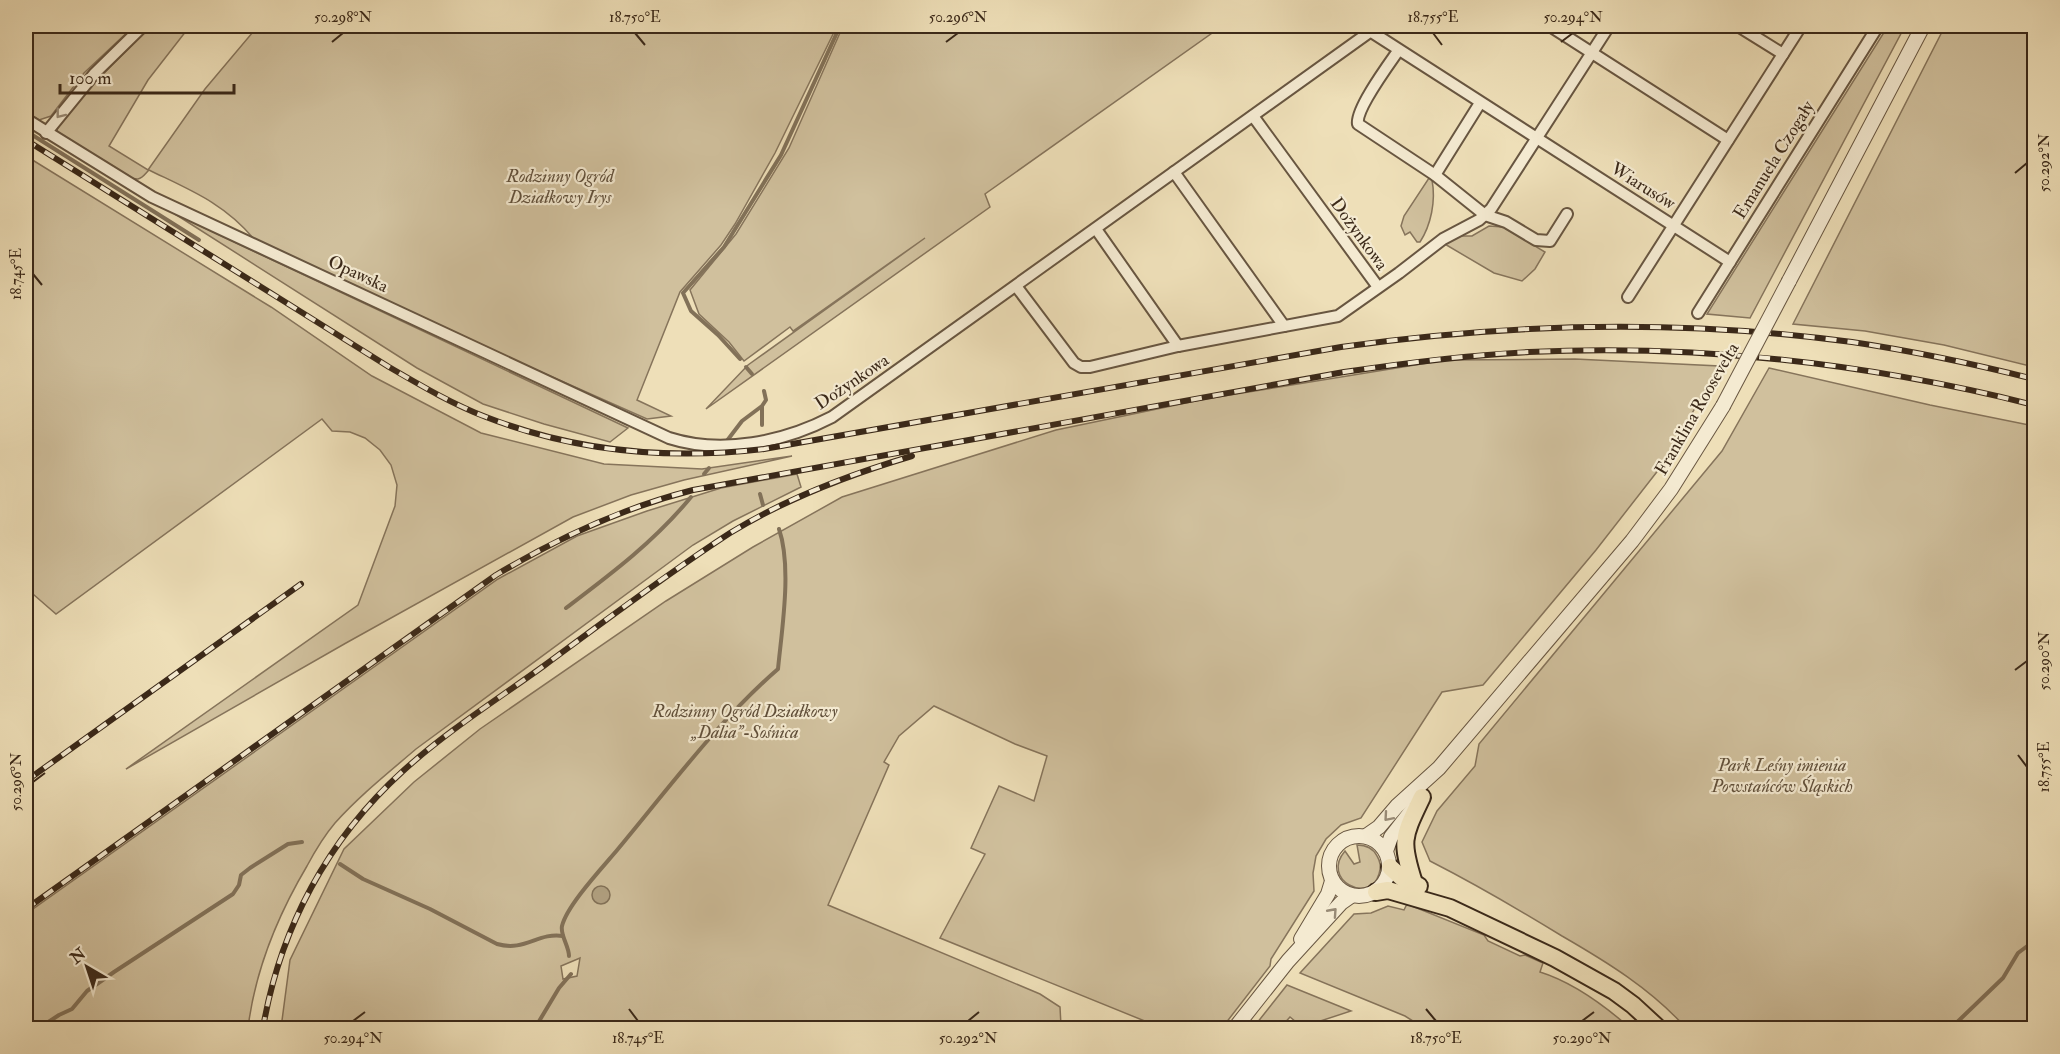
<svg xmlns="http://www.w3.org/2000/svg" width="2060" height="1054" viewBox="0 0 2060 1054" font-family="'IM FELL Double Pica',serif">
<rect width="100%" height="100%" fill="#eedfb8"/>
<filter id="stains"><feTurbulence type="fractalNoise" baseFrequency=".00333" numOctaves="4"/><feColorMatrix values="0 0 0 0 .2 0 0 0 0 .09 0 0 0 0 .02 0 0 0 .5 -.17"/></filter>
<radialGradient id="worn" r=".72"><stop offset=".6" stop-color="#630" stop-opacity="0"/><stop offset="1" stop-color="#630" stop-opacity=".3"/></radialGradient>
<g fill="#d0c09d" stroke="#86745b" stroke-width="1.5" fill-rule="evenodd">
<polygon points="26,26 134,26 84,73 51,116 39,120 26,112"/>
<path d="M151,26H190L148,80L109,146L148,170L205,89L258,26H837L775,153L735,224L721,245L680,292L637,400L671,416L647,419L505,356L254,239C224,203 190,190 149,170C145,174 143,178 138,179C124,180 72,145 58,136L57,129L81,96Z"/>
<polygon points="843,26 1222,26 985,194 990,207 706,409 748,365 925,238 793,331 790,327 744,361 729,342 699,314 690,290 736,234 789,148"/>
<polygon points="1888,26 1905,26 1750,318 1707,314"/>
<polygon points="1945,26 2034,26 2034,367 1944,345 1865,331 1793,324"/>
<polygon points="26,156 271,307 372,376 481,433 604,464 702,469 792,456 684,480 631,495 573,517 346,643 126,769 358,605 395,506 397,485 391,465 380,450 365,438 350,432 332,431 322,419 56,614 26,588"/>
<path d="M1429,178L1432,180C1436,201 1431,225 1420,242H1417L1410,232L1405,235L1401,226L1404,216Z"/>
<polygon points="175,214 628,428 610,442 544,424 483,404 417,368"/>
<polygon points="1489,226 1503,227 1545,252 1535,269 1522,281 1494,273 1443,243 1456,236 1472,236"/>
<path d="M1575,359L1719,366L1663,464L1596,550L1483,685L1442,692L1361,818L1341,825L1326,839L1316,856L1313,873L1314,891L1271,959L1270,966L1222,1028H1162L940,938L985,854L971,848L999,786L1034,801L1047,756L1015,744L934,706L899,736L884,762L889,765L828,905L1040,994L1060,1007L1061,1026L1060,1028H281L290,960L344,849L414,782L480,729L666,601L753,547L842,497L1056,430L1205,399L1446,360ZM580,958L577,976L563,979L561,966Z"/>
<path d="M1769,368L1930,405L2034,426V1028H1686C1651,989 1607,962 1562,936C1518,909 1475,884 1430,861L1422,842L1437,811L1475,766L1479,744L1722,451Z"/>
<path d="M797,474L801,487L733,521L693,545L416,749C388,773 359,796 335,823C324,836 315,851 307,866C278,915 255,971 248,1028H26V914L498,579L577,536L647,511L721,488Z"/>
<path d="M1357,845C1365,845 1373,848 1377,856C1381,862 1381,868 1379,874C1370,905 1320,880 1345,851L1354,864L1360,862Z"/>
<path d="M1407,904L1484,935L1488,941L1520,956L1525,955L1543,963L1540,972C1572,982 1605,1006 1630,1028H1424L1405,1016L1300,973L1354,914L1371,913L1388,906L1404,910Z"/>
<polygon points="1287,985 1351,1011 1302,1027 1290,1017 1280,1028 1253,1028"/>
</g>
<circle fill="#b1a182" stroke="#827158" stroke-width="1.5" cx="601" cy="895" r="9"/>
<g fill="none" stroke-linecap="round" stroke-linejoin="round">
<g stroke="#827158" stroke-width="4">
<polyline points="26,131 199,240"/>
<polyline points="740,359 718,335 691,311 683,293 724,247 781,155 840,26"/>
<polyline points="746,367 752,374"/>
<polyline points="762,425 762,407"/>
<polyline points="726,442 742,421 762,406 766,400 764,391"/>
<polyline points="704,474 709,468"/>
<polyline points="760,494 763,505"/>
<path d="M566,608C611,574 655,541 691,497"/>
<path d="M340,864L363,879L430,909L497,944C525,952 538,932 563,936"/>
<path d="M569,956C569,946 560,935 562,926C567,905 603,867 618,849C668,789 719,720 778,669C782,628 792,567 779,529"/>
<polyline points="39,1028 59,1015 72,1009 87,991 114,972 233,894 239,885 241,875 250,868 288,844 302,842"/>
<polyline points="535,1028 559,988 571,974"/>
<polyline points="1951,1028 2003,978 2018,953 2034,941"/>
</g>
<defs>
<g id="minor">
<polyline points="1550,26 1728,140"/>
<polyline points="1738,26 1783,54"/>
<polyline points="1370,31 1730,262"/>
<path d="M1398,51C1389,64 1355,110 1358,124L1435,175L1485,215L1506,222L1536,240L1550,241L1567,214"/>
<polyline points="1253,116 1378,287"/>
<path d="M26,119L152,197L669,438C722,455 784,442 832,417L1378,26"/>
<polyline points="46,133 95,73 143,26"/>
<polyline points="1174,172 1284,326"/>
<polyline points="1435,175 1480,103"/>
<polyline points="1096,229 1178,346"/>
<polyline points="1016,286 1074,363 1081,367 1090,367 1178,346 1338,316 1399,273 1443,239 1479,220 1491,209 1609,26"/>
<polyline points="1628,297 1801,26"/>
<polyline points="1698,313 1878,26"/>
</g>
<g id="tertiary">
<polyline points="1789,281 1923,26"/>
<circle cx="1359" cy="866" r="30"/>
<polyline points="1366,836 1379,827 1397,806 1439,768 1632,541 1671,489 1723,406"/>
<polyline points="1386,851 1391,837 1412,810"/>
<polyline points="1301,939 1328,894 1332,881"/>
<polyline points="1235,1028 1288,961 1341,903 1351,896"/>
</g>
<g id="primary">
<polyline points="1390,867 1402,878 1419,886"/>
<path d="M1414,883C1400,840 1403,837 1422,797"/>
<polyline points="1376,892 1388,890 1450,908 1555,958 1614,991 1633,1005 1658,1028"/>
</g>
</defs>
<use href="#minor" stroke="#685641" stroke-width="14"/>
<use href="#tertiary" stroke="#685641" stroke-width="16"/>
<use href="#primary" stroke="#3b2919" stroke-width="20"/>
<use href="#minor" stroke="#f4ead1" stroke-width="10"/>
<use href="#tertiary" stroke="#f4ead1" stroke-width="14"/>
<use href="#primary" stroke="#eedfb8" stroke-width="16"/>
<defs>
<g id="rail">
<path d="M26,140L389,367C420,385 452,404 486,417C576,452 669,460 764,449L1341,347C1511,323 1681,319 1852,342C1913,351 1974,364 2034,379"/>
<polyline points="26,781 301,584"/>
<path d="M26,909L496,575C558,538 622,508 693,490L1344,372C1405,363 1467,355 1529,352C1702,344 1867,363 2034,405"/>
<path d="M263,1028C280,928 328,839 403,771C447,731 498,699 545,665C606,620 667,574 730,533C787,498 848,475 912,456"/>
</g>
</defs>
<use href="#rail" stroke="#3b2919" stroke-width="6"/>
<use href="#rail" stroke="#f4ead1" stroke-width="4" stroke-dasharray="11" stroke-linecap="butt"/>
<defs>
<polyline id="tertiary-bridge" points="1723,406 1789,281"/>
</defs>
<use href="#tertiary-bridge" stroke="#685641" stroke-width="16" stroke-linecap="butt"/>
<use href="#tertiary-bridge" stroke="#f4ead1" stroke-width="14"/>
</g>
<defs><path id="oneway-chevron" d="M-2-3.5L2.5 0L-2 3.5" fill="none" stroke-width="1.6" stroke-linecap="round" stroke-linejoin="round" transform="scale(1.5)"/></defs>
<g stroke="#988a75">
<use href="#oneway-chevron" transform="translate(60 114) rotate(128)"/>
<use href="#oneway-chevron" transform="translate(1388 817) rotate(131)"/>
<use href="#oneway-chevron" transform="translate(1333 912) rotate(-48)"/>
</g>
<path fill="none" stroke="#3b2919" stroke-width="2" d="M635,33L645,45M1433,33L1442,45M332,42L343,33M946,42L958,33M1561,42L1573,33M2015,173L2027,163M33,274L42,285M2015,670L2027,661M2018,755L2027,767M33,782L45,773M629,1009L638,1021M1426,1009L1436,1021M353,1021L365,1012M968,1021L979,1012M1582,1021L1594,1012"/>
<g text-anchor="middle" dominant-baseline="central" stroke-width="4.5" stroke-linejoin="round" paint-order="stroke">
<g font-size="18" fill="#3b2919" stroke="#f4ead1">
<text transform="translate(1774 160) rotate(-58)">Emanuela Czogały</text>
<text transform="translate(1643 186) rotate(32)">Wiarusów</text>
<text transform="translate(1359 234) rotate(54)">Dożynkowa</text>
<text transform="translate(358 274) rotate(25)">Opawska</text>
<text transform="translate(852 382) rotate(-34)">Dożynkowa</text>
<text transform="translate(1697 409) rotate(-60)">Franklina Roosevelta</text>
</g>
<g font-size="18" font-style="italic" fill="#604f3a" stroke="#f4ead1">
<text x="560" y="176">Rodzinny Ogród<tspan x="560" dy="21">Działkowy Irys</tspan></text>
<text x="745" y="711">Rodzinny Ogród Działkowy<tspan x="745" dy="21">„Dalia”-Sośnica</tspan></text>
<text x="1782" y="765">Park Leśny imienia<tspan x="1782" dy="21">Powstańców Śląskich</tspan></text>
</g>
</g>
<rect width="2060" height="1054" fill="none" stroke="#eedfb8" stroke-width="66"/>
<g transform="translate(87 967) rotate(321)" stroke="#f4ead1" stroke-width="4.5" paint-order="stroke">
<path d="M0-4.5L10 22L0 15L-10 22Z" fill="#3b2919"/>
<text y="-9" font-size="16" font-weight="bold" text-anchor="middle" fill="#3b2919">N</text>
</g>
<path d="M60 84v9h174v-9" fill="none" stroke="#3b2919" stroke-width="3"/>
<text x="69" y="84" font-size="18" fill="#3b2919" stroke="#f4ead1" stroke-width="4.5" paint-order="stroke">100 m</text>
<rect x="33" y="33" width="1994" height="988" fill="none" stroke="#3b2919" stroke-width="2"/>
<g font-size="15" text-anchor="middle" fill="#3b2919">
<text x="343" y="22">50.298°N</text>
<text x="635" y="22">18.750°E</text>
<text x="958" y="22">50.296°N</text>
<text x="1433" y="22">18.755°E</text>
<text x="1573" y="22">50.294°N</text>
<text transform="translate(2044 163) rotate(-90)" y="5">50.292°N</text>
<text transform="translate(16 274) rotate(-90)" y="5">18.745°E</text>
<text transform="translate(2044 661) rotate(-90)" y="5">50.290°N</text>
<text transform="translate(2044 767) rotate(-90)" y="5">18.755°E</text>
<text transform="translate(16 782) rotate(-90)" y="5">50.296°N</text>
<text x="353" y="1043">50.294°N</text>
<text x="638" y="1043">18.745°E</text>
<text x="968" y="1043">50.292°N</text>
<text x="1436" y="1043">18.750°E</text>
<text x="1582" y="1043">50.290°N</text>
</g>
<rect width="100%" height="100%" filter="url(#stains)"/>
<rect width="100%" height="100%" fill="url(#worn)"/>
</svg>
